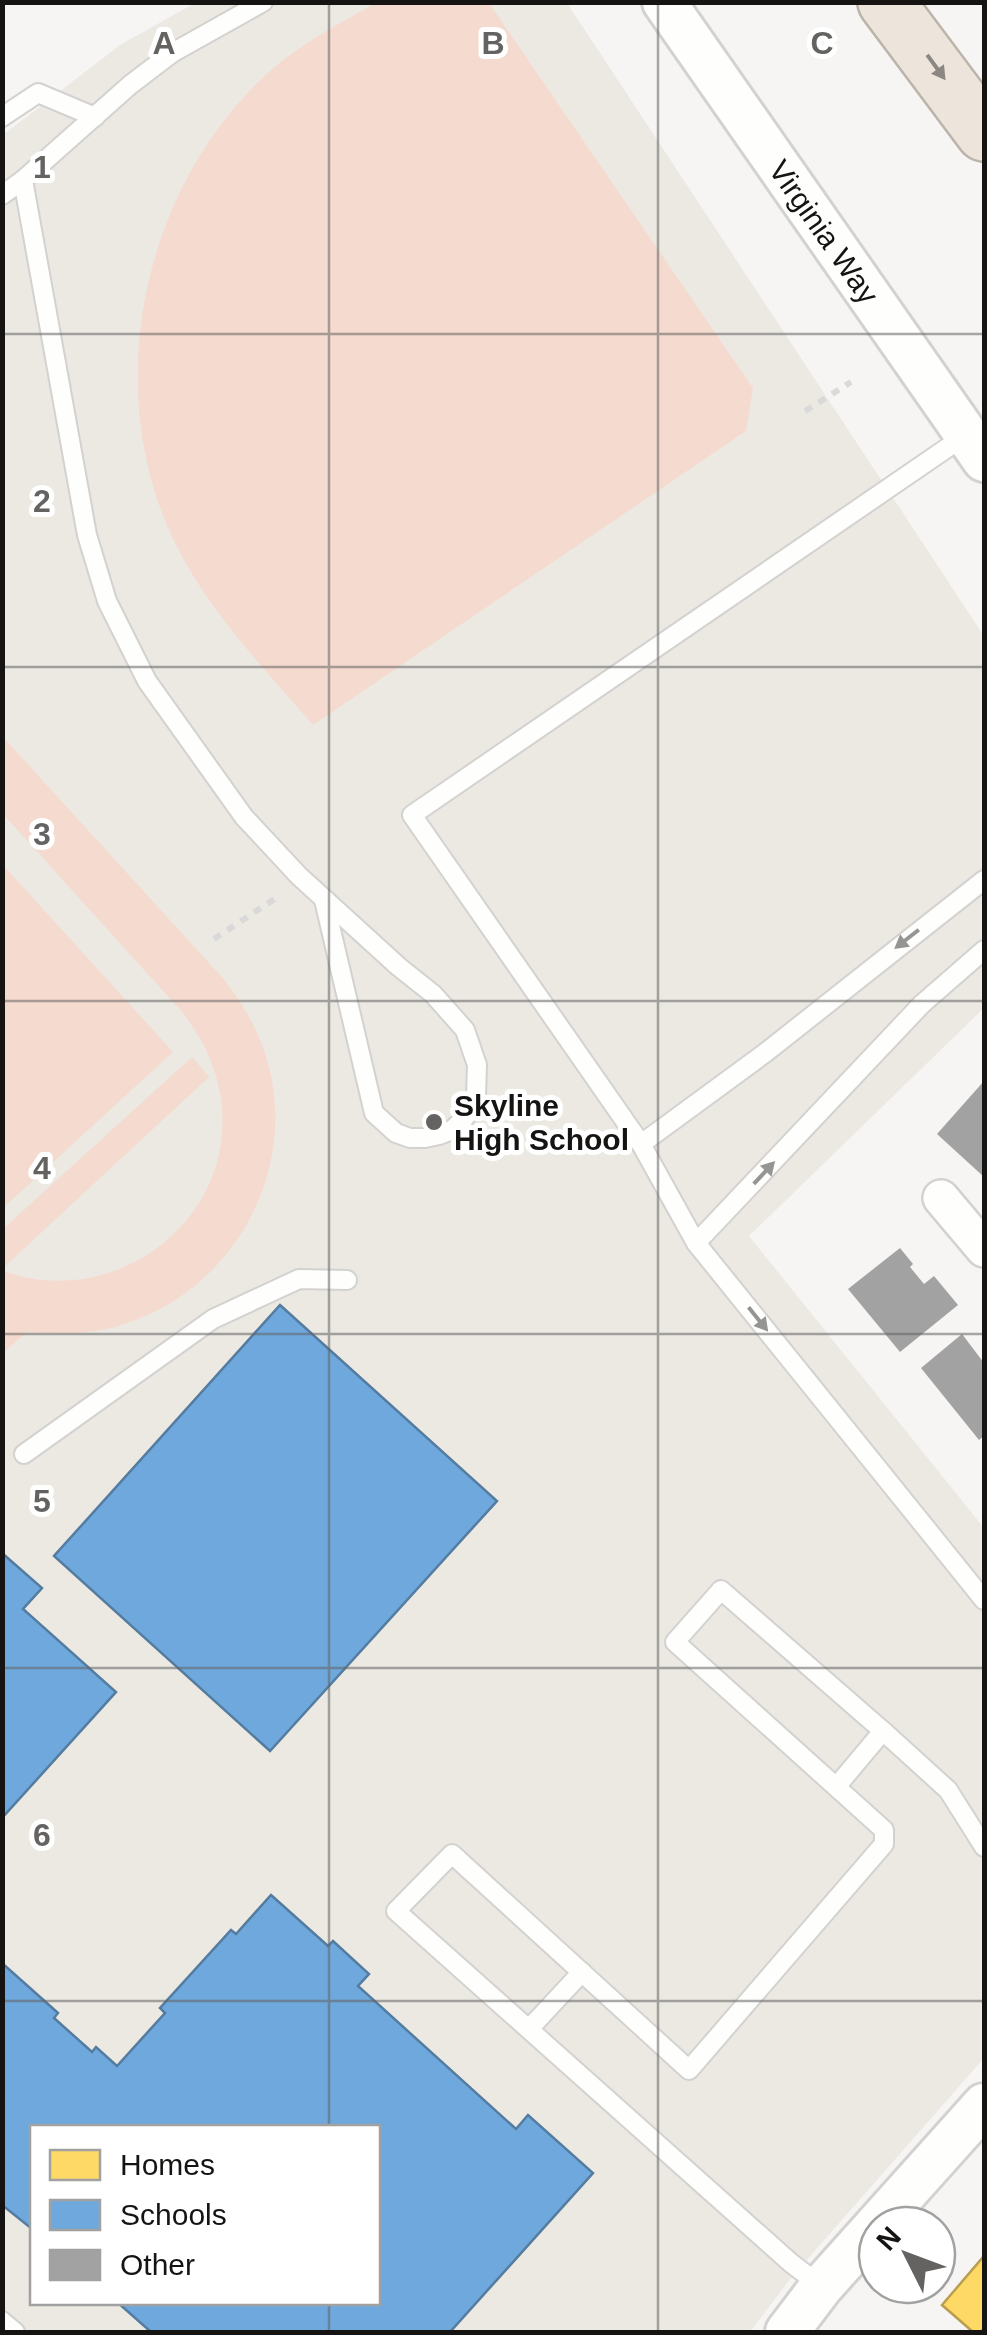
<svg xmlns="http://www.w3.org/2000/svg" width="987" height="2335" viewBox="0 0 987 2335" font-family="Helvetica,sans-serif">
<rect width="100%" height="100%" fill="#f6f5f4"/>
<path fill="#ebe9e2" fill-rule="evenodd" d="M195,3H567L984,636V1008L749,1236L984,1528V2058L791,2278L750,2332H3V135L120,45ZM32,2128H378V2302H32Z"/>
<g fill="#f5dbcf">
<path d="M377,2L489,3L753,388L746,431L313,725C263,667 210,613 176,545C99,390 142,187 269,72C301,43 339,24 377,2Z"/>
<path d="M3,737L221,976C242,1002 259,1030 268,1063C298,1173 233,1289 125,1324C93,1335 60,1334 27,1332L3,1353V1271C120,1313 245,1213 219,1088C213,1059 200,1036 183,1013L3,814Z"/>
<polygon points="3,865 173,1052 3,1208"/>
<polygon points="192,1057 209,1077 3,1268 3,1229"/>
</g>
<polygon fill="#ffd966" stroke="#b99e4d" stroke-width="2.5" points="984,2256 984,2328 981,2332 973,2332 942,2305"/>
<g fill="#6fa8dc" stroke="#547ca0" stroke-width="2.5">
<polygon points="280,1305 497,1501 270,1751 54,1556"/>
<polygon points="2,1553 42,1588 23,1609 116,1692 2,1818"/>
<polygon points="271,1895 328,1946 333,1941 369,1974 358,1986 516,2129 528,2115 593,2173 450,2332 151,2332 117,2302 378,2302 378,2128 32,2128 32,2229 2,2205 2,1963 58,2013 54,2018 92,2052 96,2047 117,2066 165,2013 160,2008 231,1930 236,1934"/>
</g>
<g fill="#a3a2a2">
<polygon points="984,1081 984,1177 937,1134"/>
<polygon points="900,1248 913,1264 910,1267 924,1284 934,1276 958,1305 900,1352 848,1289"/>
<polygon points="962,1334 984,1363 984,1436 979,1440 921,1368"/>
</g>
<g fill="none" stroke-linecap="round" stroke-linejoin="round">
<defs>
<g id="service">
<polyline points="263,2 172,53 130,85 23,180 87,535 107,601 147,681 244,817 299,876 399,967 433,994 465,1030 477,1065 476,1096 471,1109 463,1120 452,1130 439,1135 425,1138 410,1138 396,1133 374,1113 324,900"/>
<polyline points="2,117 38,93 95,117"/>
<polyline points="2,195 23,180"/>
<polyline points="966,435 412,815 641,1144 696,1243 984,1600"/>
<polyline points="641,1144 765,1053 984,880"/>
<polyline points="696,1243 922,1004 984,950"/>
<polyline points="24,1454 213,1319 299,1279 347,1280"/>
<polyline points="883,1731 948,1790 984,1847"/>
<polyline points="529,2029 582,1972"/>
<polyline points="821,2286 791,2263 396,1911 452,1854 689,2070 884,1844 884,1830 675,1642 721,1590 883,1731 836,1787"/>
<polyline points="2,2321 15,2332"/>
</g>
<polyline id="minor" points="941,1198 984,1249"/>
<g id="tertiary">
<path id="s1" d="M664,2L984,460"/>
<polyline points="787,2332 821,2287 984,2105"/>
</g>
<polyline id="motorway" points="886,2 984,133"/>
</defs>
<use href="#service" stroke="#d3d2d1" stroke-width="22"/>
<use href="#minor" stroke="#d3d2d1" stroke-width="40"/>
<use href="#tertiary" stroke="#d3d2d1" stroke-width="48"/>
<use href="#motorway" stroke="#bcb3aa" stroke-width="60"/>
<g stroke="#d9d9d9" stroke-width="6" stroke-dasharray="8 8" stroke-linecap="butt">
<polyline points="805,411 851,382"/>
<polyline points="214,939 279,896"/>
</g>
<use href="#service" stroke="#fefefd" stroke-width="18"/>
<use href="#minor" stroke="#fefefd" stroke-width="35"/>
<use href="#tertiary" stroke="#fefefd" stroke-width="42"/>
<use href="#motorway" stroke="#ede5dc" stroke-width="55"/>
</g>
<defs><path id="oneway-solid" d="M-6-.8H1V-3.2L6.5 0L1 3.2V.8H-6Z" transform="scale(2.5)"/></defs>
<use fill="#8c8782" href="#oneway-solid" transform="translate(936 67) rotate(54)"/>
<g fill="#959594">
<use href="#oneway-solid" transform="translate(907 939) rotate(142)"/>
<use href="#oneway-solid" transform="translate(764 1173) rotate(-47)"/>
<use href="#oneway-solid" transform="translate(758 1319) rotate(51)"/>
</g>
<path fill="none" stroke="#646362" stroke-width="2.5" stroke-opacity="0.55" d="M329,2V2128M658,2V2332M2,334H984M2,667H984M2,1001H984M2,1334H984M2,1668H984M2,2001H984M329,2302V2332"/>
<circle fill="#646362" stroke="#fff" stroke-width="4" cx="434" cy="1122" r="10"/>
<g text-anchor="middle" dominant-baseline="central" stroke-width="10" stroke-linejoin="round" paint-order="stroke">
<g font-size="30" fill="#151413" stroke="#fff">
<text stroke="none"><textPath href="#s1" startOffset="280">Virginia Way</textPath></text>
</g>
<g font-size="30" font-weight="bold" fill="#151413" stroke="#fff" text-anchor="start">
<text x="454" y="1105">Skyline<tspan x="454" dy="34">High School</tspan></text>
</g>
</g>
<g font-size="32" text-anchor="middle" font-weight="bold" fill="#646362" stroke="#fff" stroke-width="10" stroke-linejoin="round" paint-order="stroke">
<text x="164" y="54">A</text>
<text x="493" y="54">B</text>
<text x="822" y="54">C</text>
<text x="42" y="178">1</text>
<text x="42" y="512">2</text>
<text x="42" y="845">3</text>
<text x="42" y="1179">4</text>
<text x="42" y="1512">5</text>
<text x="42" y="1846">6</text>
</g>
<rect width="987" height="2335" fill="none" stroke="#151413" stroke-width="10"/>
<rect x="30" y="2125" width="350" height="180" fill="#ffffff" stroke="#a1a1a1" stroke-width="2.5"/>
<rect x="50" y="2150" width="50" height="30" fill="#ffd966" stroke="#a1a1a1" stroke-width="2.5"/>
<text x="120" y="2175" font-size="30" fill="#151413">Homes</text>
<rect x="50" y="2200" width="50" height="30" fill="#6fa8dc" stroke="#a1a1a1" stroke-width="2.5"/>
<text x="120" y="2225" font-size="30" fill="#151413">Schools</text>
<rect x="50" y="2250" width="50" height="30" fill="#a3a2a2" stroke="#a1a1a1" stroke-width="2.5"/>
<text x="120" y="2275" font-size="30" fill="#151413">Other</text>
<g transform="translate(907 2255) rotate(312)"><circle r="48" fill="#ffffff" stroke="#a1a1a1" stroke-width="2.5"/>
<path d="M0-8L18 38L0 25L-18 38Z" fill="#646362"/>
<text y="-15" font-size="28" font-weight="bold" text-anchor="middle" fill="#151413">N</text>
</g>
</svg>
